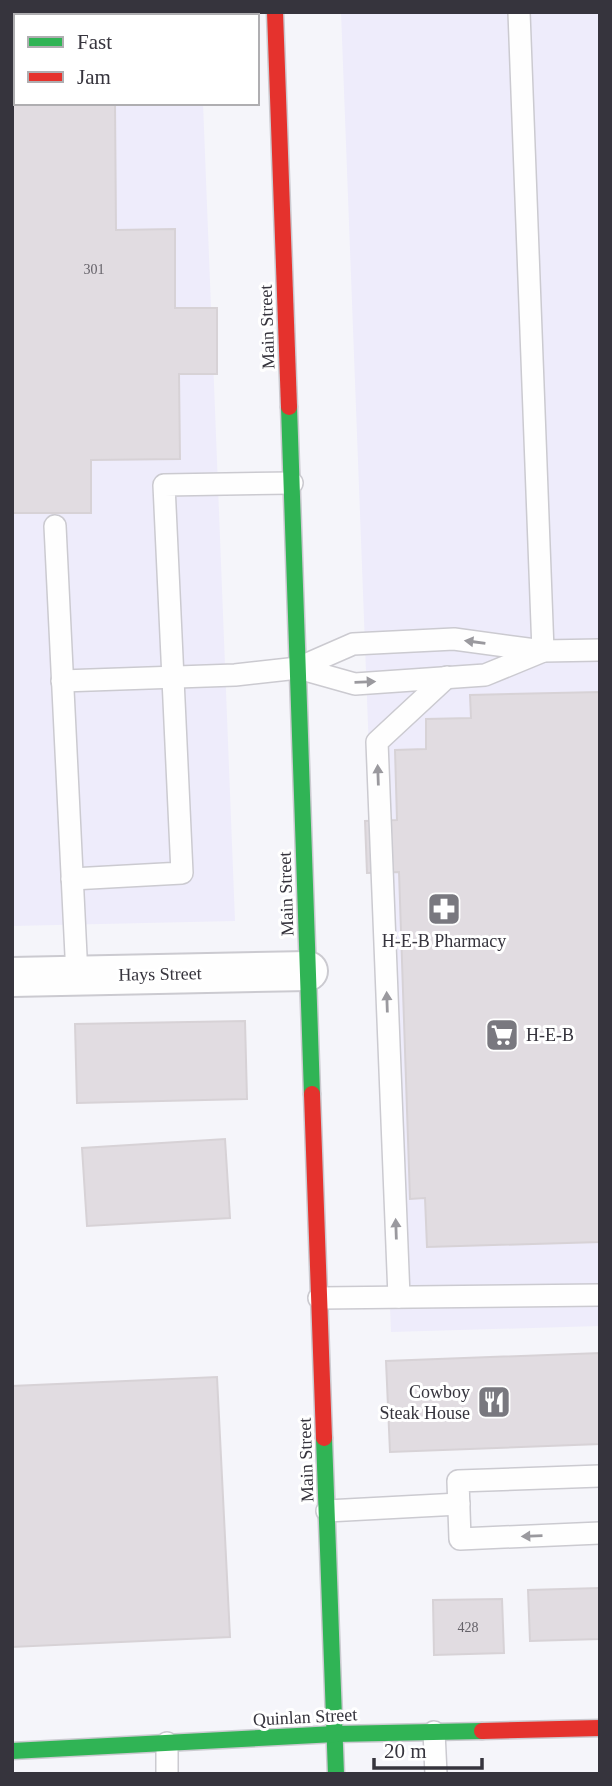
<svg xmlns="http://www.w3.org/2000/svg" width="612" height="1786" viewBox="0 0 612 1786" font-family="Georgia,serif">
<rect width="100%" height="100%" fill="#f5f5fa"/>
<g fill="#eeecfb">
<polygon points="12,12 200,12 200,16 16,16 16,103 203,103 235,921 12,926"/>
<polygon points="341,12 600,12 600,1326 391,1332"/>
</g>
<g fill="#e1dce1" stroke="#d7d2d6" stroke-width="2">
<polygon points="12,52 16,52 16,103 115,103 116,230 175,229 175,308 217,308 217,374 179,374 180,459 91,460 91,513 12,513"/>
<polygon points="600,692 600,1242 427,1247 425,1198 410,1199 399,872 367,873 365,821 397,820 395,750 426,749 426,719 471,718 470,695"/>
<polygon points="245,1021 247,1099 77,1103 75,1024"/>
<polygon points="225,1139 230,1218 87,1226 82,1148"/>
<polygon points="600,1353 600,1444 390,1452 386,1361"/>
<polygon points="217,1377 230,1637 12,1647 12,1386"/>
<polygon points="600,1588 600,1639 530,1641 528,1590"/>
<polygon points="502,1599 504,1653 434,1655 433,1600"/>
</g>
<g fill="none" stroke-linecap="round" stroke-linejoin="round">
<defs>
<g id="lane">
<polyline points="519,12 543,651"/>
<polyline points="55,526 77,976"/>
<polyline points="298,668 355,684 485,675 541,652"/>
<polyline points="62,681 235,675 298,668 353,644 454,639 543,651 600,650"/>
<polyline points="72,879 182,873 164,485 292,483"/>
<polyline points="399,1297 377,742 447,677"/>
<polyline points="319,1298 600,1295"/>
<polyline points="600,1476 458,1481 460,1539 600,1533"/>
<polyline points="327,1511 459,1504"/>
<polyline points="434,1732 436,1774"/>
<polyline points="167,1743 167,1774"/>
</g>
<polyline id="street" points="12,977 308,971"/>
<g id="fast">
<polyline points="289,407 312,1094"/>
<polyline points="324,1438 336,1774"/>
<polyline points="12,1751 335,1734 482,1731"/>
</g>
<g id="jam">
<polyline points="275,12 289,407"/>
<polyline points="312,1094 324,1438"/>
<polyline points="482,1731 600,1728"/>
</g>
</defs>
<use href="#lane" stroke="#cbcad0" stroke-width="24"/>
<use href="#street" stroke="#cbcad0" stroke-width="42"/>
<use href="#fast" stroke="#cbcad0" stroke-width="19"/>
<use href="#jam" stroke="#cbcad0" stroke-width="19"/>
<use href="#lane" stroke="#fefefe" stroke-width="21"/>
<use href="#street" stroke="#fefefe" stroke-width="38"/>
<use href="#fast" stroke="#30b455" stroke-width="16"/>
<use href="#jam" stroke="#e5322d" stroke-width="16"/>
</g>
<defs><path id="oneway-solid" d="M-6-.8H1V-3.2L6.5 0L1 3.2V.8H-6Z" transform="scale(1.75)"/></defs>
<g fill="#9a999e">
<use href="#oneway-solid" transform="translate(475 642) rotate(-172)"/>
<use href="#oneway-solid" transform="translate(365 682) rotate(-2)"/>
<use href="#oneway-solid" transform="translate(378 775) rotate(-92)"/>
<use href="#oneway-solid" transform="translate(387 1002) rotate(-92)"/>
<use href="#oneway-solid" transform="translate(396 1229) rotate(-92)"/>
<use href="#oneway-solid" transform="translate(532 1536) rotate(178)"/>
</g>
<defs>
<symbol id="pharmacy-square" viewBox="-11 -11 22 22"><rect x="-9" y="-9" width="18" height="18" rx="4" fill="#79787f" stroke="#fff"/><path d="M-2-6h4v4h4v4h-4v4h-4v-4h-4v-4h4Z" fill="#fff"/></symbol>
<symbol id="supermarket-square" viewBox="-11 -11 22 22"><rect x="-9" y="-9" width="18" height="18" rx="4" fill="#79787f" stroke="#fff"/><path d="M-6-5.5h2.5l.6 2H6L4.5 2H-2.5L-4.4-4H-6ZM-1.5 3.2a1.3 1.3 0 1 0 .1 0ZM3 3.2a1.3 1.3 0 1 0 .1 0Z" fill="#fff"/></symbol>
<symbol id="restaurant-square" viewBox="-11 -11 22 22"><rect x="-9" y="-9" width="18" height="18" rx="4" fill="#79787f" stroke="#fff"/><path d="M-5-6h1v4h1v-4h1v4h1v-4h1v5L-1.5 .5V6h-2V.5L-5-1ZM5-6V6H3V1.5H1.5Q1.5-4 5-6Z" fill="#fff"/></symbol>
</defs>
<g fill-rule="evenodd">
<use href="#pharmacy-square" x="425" y="890" width="38" height="38"/>
<use href="#supermarket-square" x="483" y="1016" width="38" height="38"/>
<use href="#restaurant-square" x="475" y="1383" width="38" height="38"/>
</g>
<g text-anchor="middle" dominant-baseline="central" stroke-width="6" stroke-linejoin="round" paint-order="stroke">
<g font-size="14" fill="#646168">
<text x="94" y="269">301</text>
<text x="468" y="1627">428</text>
</g>
<g font-size="18" fill="#36343d" stroke="#fff">
<text transform="translate(267 327) rotate(-92)">Main Street</text>
<text transform="translate(286 894) rotate(-92)">Main Street</text>
<text transform="translate(160 974) rotate(-1)">Hays Street</text>
<text transform="translate(306 1460) rotate(-92)">Main Street</text>
<text transform="translate(305 1717) rotate(-3)">Quinlan Street</text>
</g>
<g font-size="18" fill="#36343d" stroke="#fff">
<text x="444" y="941">H-E-B Pharmacy</text>
<text x="526" y="1035" text-anchor="start">H-E-B</text>
<text x="470" y="1392" text-anchor="end">Cowboy<tspan x="470" dy="21">Steak House</tspan></text>
</g>
</g>
<rect width="612" height="1786" fill="none" stroke="#36343d" stroke-width="28"/>
<rect x="14" y="14" width="245" height="91" fill="#ffffff" stroke="#afaeb1" stroke-width="2"/>
<rect x="28" y="37" width="35" height="10" fill="#30b455" stroke="#afaeb1" stroke-width="2"/>
<text x="77" y="49" font-size="21" fill="#36343d">Fast</text>
<rect x="28" y="72" width="35" height="10" fill="#e5322d" stroke="#afaeb1" stroke-width="2"/>
<text x="77" y="84" font-size="21" fill="#36343d">Jam</text>
<path d="M374 1758v10h108v-10" fill="none" stroke="#36343d" stroke-width="3.5"/>
<text x="384" y="1758" font-size="21" fill="#36343d" stroke="#ffffff" stroke-width="5" paint-order="stroke">20 m</text>
</svg>
